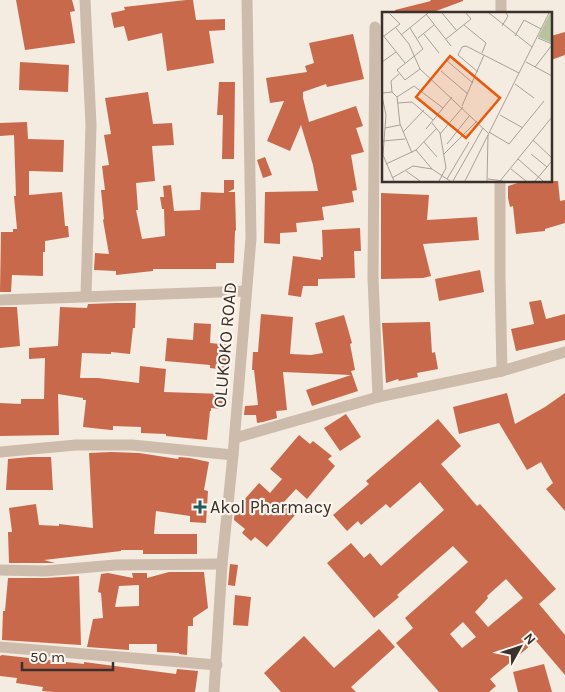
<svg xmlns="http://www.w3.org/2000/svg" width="565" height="692" viewBox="0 0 565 692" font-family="Karla,sans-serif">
<rect width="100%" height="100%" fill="#f4ebe1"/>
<g fill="#c8694b" fill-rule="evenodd">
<polygon points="16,0 72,0 75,11 70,12 75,43 25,50"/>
<polygon points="186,0 193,0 196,20 225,19 225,30 209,31 214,63 167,71 162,33 128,41 124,26 114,28 111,13 125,10 124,7"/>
<polygon points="430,0 463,0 463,1 428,14 396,14 395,10 431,1"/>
<polygon points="565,32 565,55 551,60 551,36"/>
<polygon points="353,34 364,79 327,87 326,84 303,92 303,98 309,122 356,106 363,126 356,128 364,152 351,155 357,190 352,191 354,202 322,207 324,220 296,223 297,232 280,233 280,244 264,243 265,192 318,191 313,165 301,125 290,151 267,141 284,101 270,103 266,78 307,72 305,66 314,63 309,43"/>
<polygon points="20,62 69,65 68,92 19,90"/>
<polygon points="219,82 235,82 234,159 222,159 223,115 217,115"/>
<polygon points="148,92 153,124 172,123 174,145 152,146 155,181 136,183 138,210 136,210 142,239 165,236 164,209 162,209 160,197 164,197 163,186 171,185 174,211 200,210 201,192 224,193 224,180 234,180 234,189 228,192 235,192 236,230 235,231 234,263 216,263 216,269 153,269 153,271 116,275 116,271 94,270 95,253 109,254 103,220 104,219 101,190 105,190 102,166 109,165 104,135 111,134 105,98"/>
<polygon points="27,122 28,139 64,140 63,172 29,171 29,195 62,192 65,226 68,226 69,237 45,241 45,252 43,252 43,276 12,275 11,292 0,292 1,232 13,232 13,229 17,229 14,196 16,196 14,135 0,136 0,123"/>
<polygon points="265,157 272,175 263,178 257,160"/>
<polygon points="524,181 558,181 560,201 565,200 565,223 545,229 545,231 516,234 513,206 510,207 508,198 508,186"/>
<polygon points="381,193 429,195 427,220 477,217 479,240 423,244 431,276 423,278 381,279"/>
<polygon points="360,228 361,251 354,251 355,278 318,279 318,286 303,286 301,297 288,295 293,256 321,260 321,257 323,257 322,230"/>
<polygon points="480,270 484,292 439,301 435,279"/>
<polygon points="541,300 546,319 565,314 565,340 516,351 511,329 534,324 529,302"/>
<polygon points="116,303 136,303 135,328 133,328 130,354 111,352 111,354 82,353 80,378 98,378 139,383 140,366 166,369 164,392 224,394 222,409 211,408 211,411 210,411 207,440 166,436 166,434 141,433 141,427 113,426 113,430 111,430 83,427 86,400 83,400 83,398 58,394 59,435 0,436 0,403 21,404 21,399 44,399 45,358 29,359 29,348 58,346 60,307 87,308 88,304"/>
<polygon points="0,307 17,307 20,346 0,348"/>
<polygon points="261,314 293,317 290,354 311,355 323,353 315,323 344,315 352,343 350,344 355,370 351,371 358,391 312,406 306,390 351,375 283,372 287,410 276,411 277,418 263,422 257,423 256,415 244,415 245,406 258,405 254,370 252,370 253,352 258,352"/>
<polygon points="430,322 432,353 435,352 438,369 417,373 418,377 399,381 398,379 386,383 382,323"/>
<polygon points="194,323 211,324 210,343 229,345 227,370 210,368 210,365 165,361 167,338 193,340"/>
<polygon points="507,393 515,424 545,407 565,393 565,511 546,489 553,483 541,462 527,470 499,423 459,434 453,407"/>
<polygon points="346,414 361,437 340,451 324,428"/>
<path d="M438,419L461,446L441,464L477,506L480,504L556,589L539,604L565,635V675L536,641L490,679L496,686L489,692H439L396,643L413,628L405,618L468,562L453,546L397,595L399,597L374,618L327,563L351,543L364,558L370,553L381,566L444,510L420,482L390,508L386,504L361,525L358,521L347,531L333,515L369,484L366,481ZM506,579L523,598L488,627L475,612L488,598L487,596ZM463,622L476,637L462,648L450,634Z"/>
<polygon points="299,435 310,444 313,441 332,456 328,459 335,466 307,499 296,489 283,503 296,514 267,547 255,537 251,541 242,533 245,529 234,520 235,510 259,483 270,493 282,479 270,469"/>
<polygon points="111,452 139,453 178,459 179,457 190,458 209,462 204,490 208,491 206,523 190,522 190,516 156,511 154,534 197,534 197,554 143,554 143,550 121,550 121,551 44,560 55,563 9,563 8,532 12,532 9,508 36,504 39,525 59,526 59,524 93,528 89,453"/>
<polygon points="30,457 51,457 53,490 6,490 8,459"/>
<polygon points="230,564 238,565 235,586 228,585"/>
<path d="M169,572H204L208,608L193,618V626H188L187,655L179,654V653L157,652V644H129V650L87,647L93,619L103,618L101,593L98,592L101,574L108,573L133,578L132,573H147V578ZM139,585V606L115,607L119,586Z"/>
<polygon points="79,576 81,645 2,640 3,611 5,611 8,578 45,578"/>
<polygon points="235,595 251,597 248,626 233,625"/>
<polygon points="379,629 395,647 351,687 356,692 281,692 264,673 304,636 334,668"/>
<polygon points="2,655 84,664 84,662 176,674 177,669 198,671 195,692 55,692 42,691 43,687 16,683 17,678 0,676 0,656"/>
<polygon points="544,664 552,692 518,692 513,672"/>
</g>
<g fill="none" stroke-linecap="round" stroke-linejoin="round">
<g stroke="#cdbbac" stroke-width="11">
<polyline points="85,0 91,125 86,296"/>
<polyline points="501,14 501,0"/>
<polyline points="375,27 373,278 378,397"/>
<polyline points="500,181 500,278 502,371"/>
<polyline points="0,300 246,291"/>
<polyline points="235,438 378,397 502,371 565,352"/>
<polyline points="0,452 76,445 132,445 233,455"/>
<polyline points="0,570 45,571 115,565 222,564"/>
<polyline points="0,647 217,665"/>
<polyline points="214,692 222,564 233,455 251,238 247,0"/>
</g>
</g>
<path fill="#1f5a5e" stroke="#fbf5ee" stroke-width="2" d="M197.5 499.5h5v5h5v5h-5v5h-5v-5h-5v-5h5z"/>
<g text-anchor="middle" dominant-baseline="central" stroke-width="4.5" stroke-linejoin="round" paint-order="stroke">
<g font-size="18" fill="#3b302b" stroke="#fbf5ee">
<text transform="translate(225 345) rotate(-85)">OLUKOKO ROAD</text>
</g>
<g font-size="18" fill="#3b302b" stroke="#fbf5ee" text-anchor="start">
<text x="210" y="507">Akol Pharmacy</text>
</g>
</g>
<g transform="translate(382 12)">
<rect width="170" height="170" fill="#f4ebe1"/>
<path d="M168,1H170V31L156,25Z" fill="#b8c4a0"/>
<path fill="none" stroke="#aaa098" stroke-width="1" d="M60,1L75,19M107,1L150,35M44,2L69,34M82,13L104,31L100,41M120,14L126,4L124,1M14,16L27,32L38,57L106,121M28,16L41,37L15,58L23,68L38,57M0,22L23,51M42,22L57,41M19,23L46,1M2,24L18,12L8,2M133,24L142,8L159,17M36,26L52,13M156,26L170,32M64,27L89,7L84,1M67,45L64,48L91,71M0,50L14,40M144,50L170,64M153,55L170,33M59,59L86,82M96,60L76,43L80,35L84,34L137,61M133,72L152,86M10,80L9,69L17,62M0,81L10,80L15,85L18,112L30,141M0,84L4,103L1,143L12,169M15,85L32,74L61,96M16,91L30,90L51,108M80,94L102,43M118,103L141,116M50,111L58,121L64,156L57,169M3,116L18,113M44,117L70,85M21,120L42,98M107,120L127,132L162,89M58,122L81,95M151,128L170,146M1,129L23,127M42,130L55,145M65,132L88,103M34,138L50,157L68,169M62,142L95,109M149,142L165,155M136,147L161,169M4,152L34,138L55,116M129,157L144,169M24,159L38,169M10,166L31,154L50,157M65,167L87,130M106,167L121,169M71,169L101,116M83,169L167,1M105,169L106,123M118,169L170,105M153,169L170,149"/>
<path fill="#e8590c" fill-opacity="0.15" stroke="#e8590c" stroke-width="2.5" d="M68,44L118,86L84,126L34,85Z"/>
<rect width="170" height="170" fill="none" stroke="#3b302b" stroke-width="2.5"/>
</g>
<g transform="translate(520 647) rotate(50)" stroke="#fbf5ee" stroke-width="4" paint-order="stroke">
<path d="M0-4L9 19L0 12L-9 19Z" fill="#3b302b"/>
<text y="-8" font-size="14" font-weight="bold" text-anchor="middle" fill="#3b302b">N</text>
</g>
<path d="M22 662v8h91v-8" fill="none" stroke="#3b302b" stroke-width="2.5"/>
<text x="30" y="662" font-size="15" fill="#3b302b" stroke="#fbf5ee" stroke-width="4" paint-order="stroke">50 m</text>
</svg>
